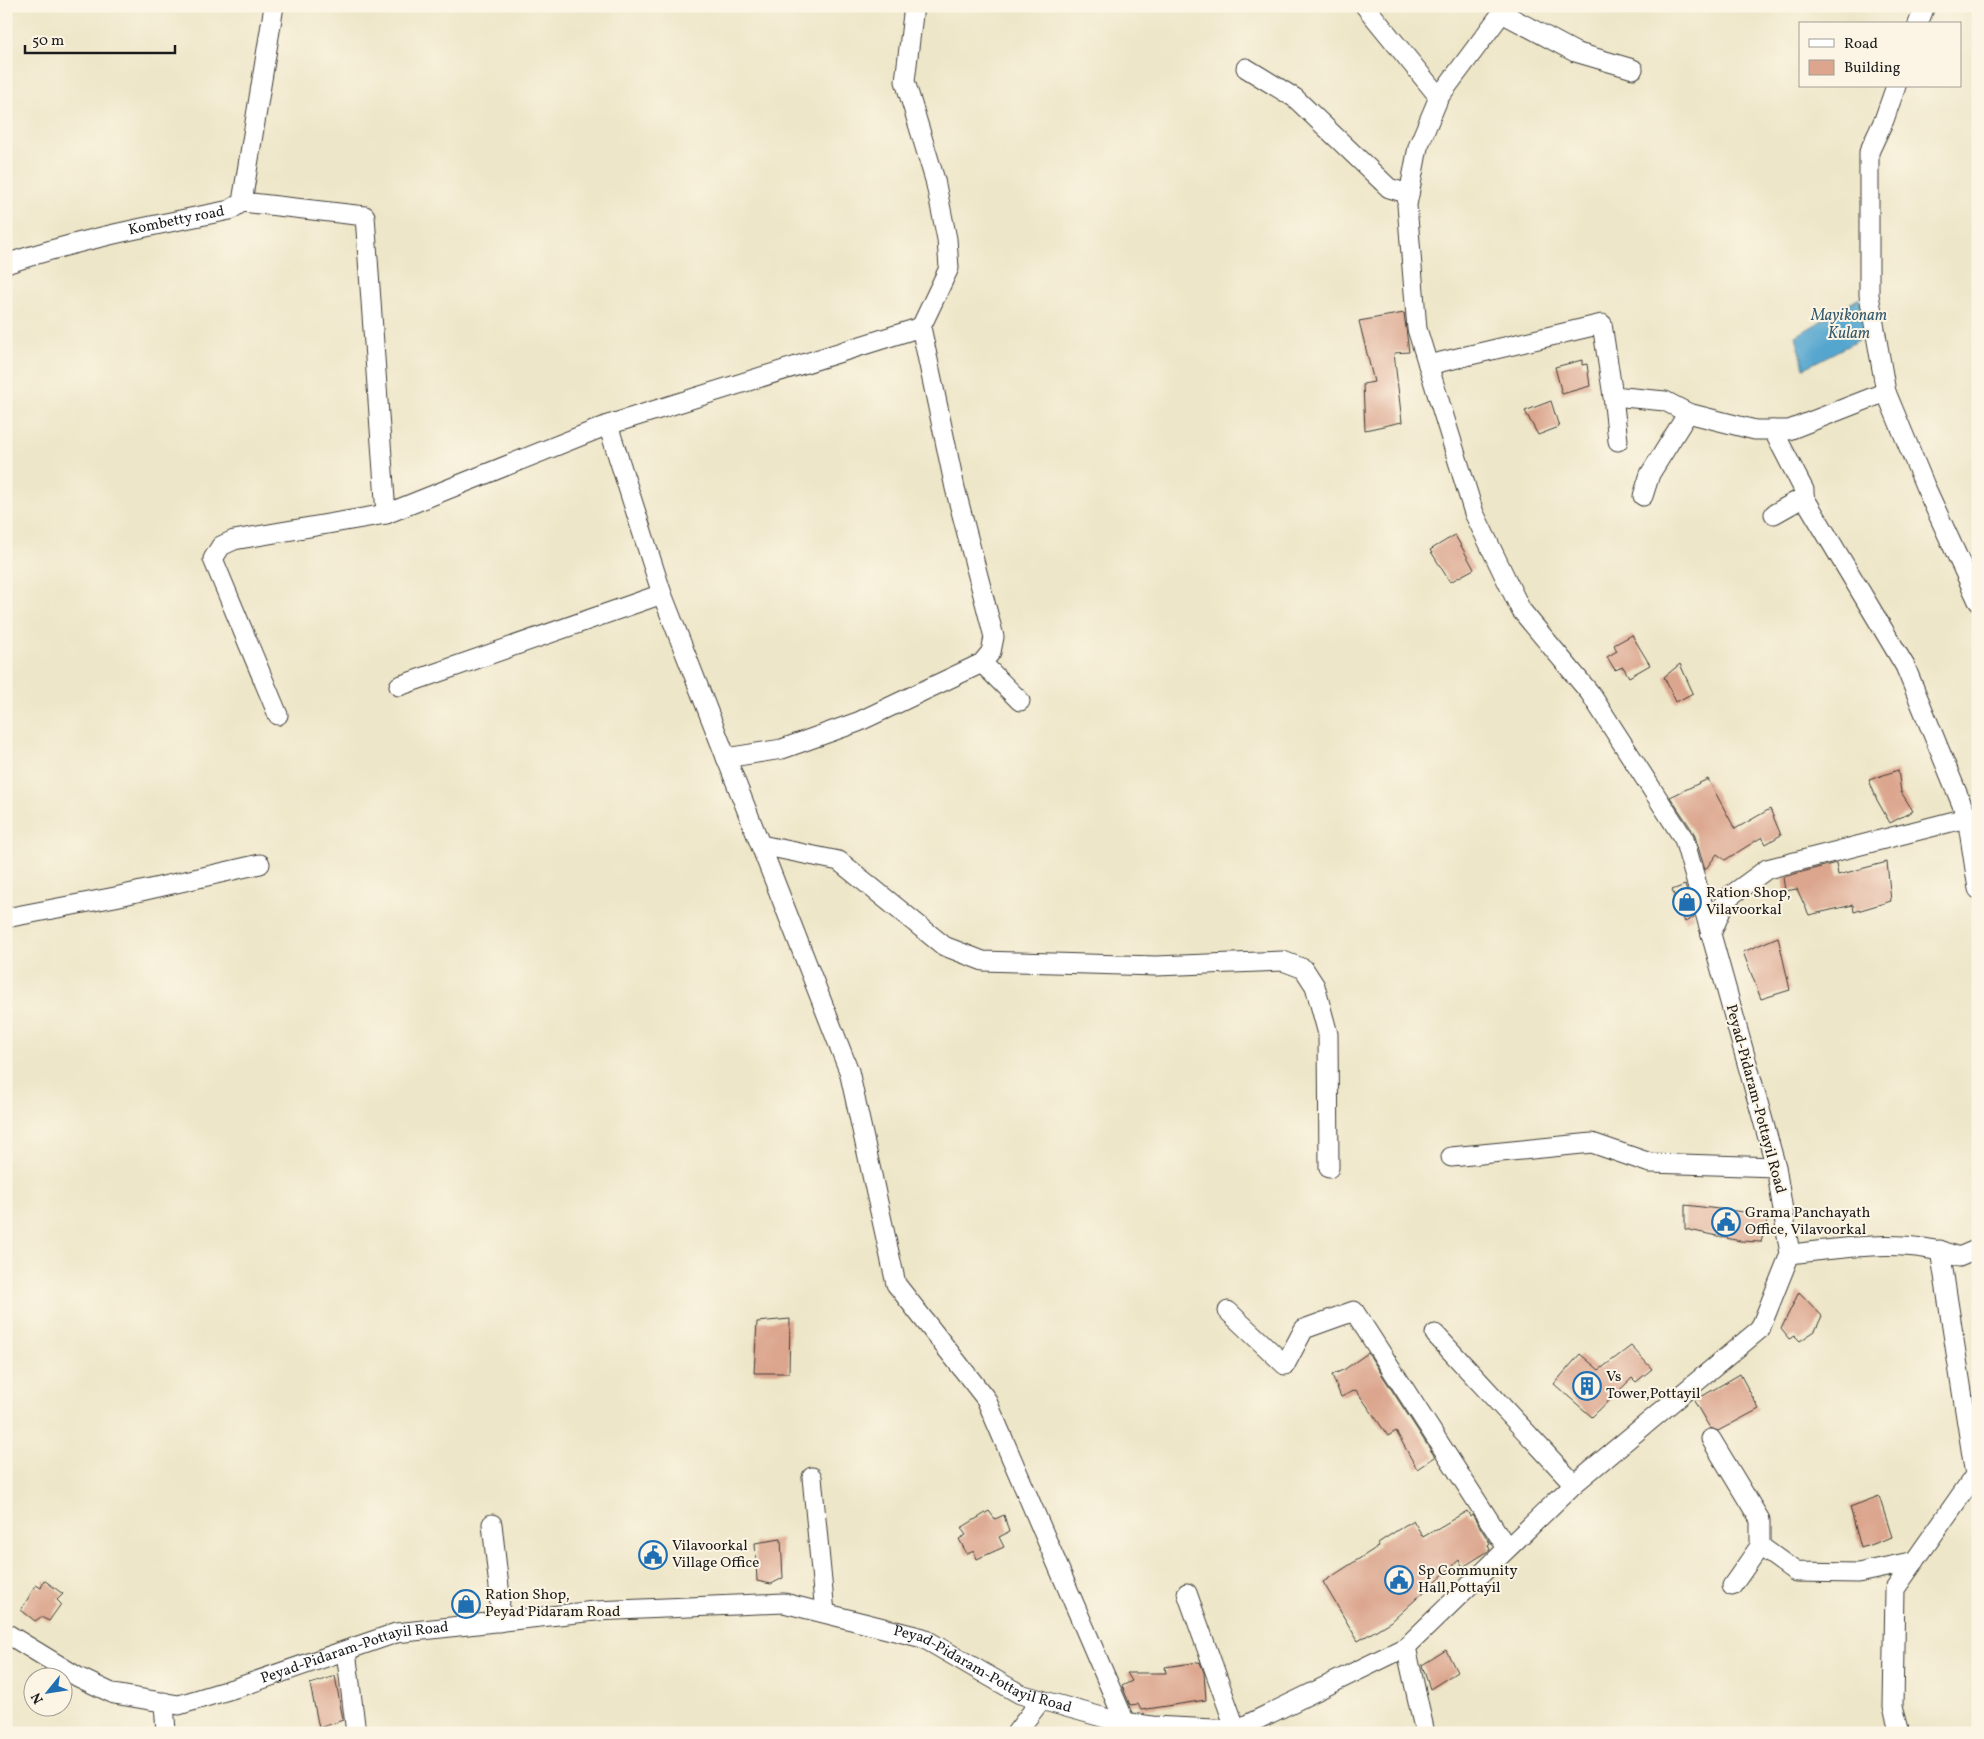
<svg xmlns="http://www.w3.org/2000/svg" width="1984" height="1739" viewBox="0 0 1984 1739" font-family="Vollkorn,serif">
<rect width="100%" height="100%" fill="#fcf5e5"/>
<filter id="ink" filterUnits="userSpaceOnUse"><feTurbulence type="fractalNoise" baseFrequency=".02" numOctaves="2"/><feDisplacementMap in="SourceGraphic" scale="10" xChannelSelector="R" yChannelSelector="G"/><feConvolveMatrix kernelMatrix="1 2 1 2 8 2 1 2 1" color-interpolation-filters="sRGB"/></filter>
<filter id="wash" filterUnits="userSpaceOnUse"><feTurbulence type="fractalNoise" baseFrequency=".0096" numOctaves="4" result="noise"/><feDisplacementMap in="SourceGraphic" scale="20" xChannelSelector="R" yChannelSelector="G"/><feGaussianBlur stdDeviation="1.12" result="paint"/><feColorMatrix in="noise" values="0 0 0 0 0 0 0 0 0 0 0 0 0 0 0 0 0 1.4 0 .05"/><feComposite in="paint" operator="in"/></filter>
<g filter="url(#wash)">
<rect width="100%" height="100%" fill="#eee6c8"/>
<polygon fill="#54a6cf" stroke="#386176" points="1859,298 1871,334 1804,368 1796,336"/>
<g id="blocks">
<g fill="#dca68e">
<polygon points="1404,313 1409,352 1394,353 1402,422 1365,430 1363,384 1374,382 1359,321"/>
<polygon points="1582,360 1582,365 1587,364 1590,386 1562,394 1555,367"/>
<polygon points="1551,401 1559,427 1538,435 1525,411"/>
<polygon points="1455,535 1474,569 1450,582 1430,550"/>
<polygon points="1632,635 1650,665 1629,677 1623,667 1615,670 1607,657 1617,651 1614,645"/>
<polygon points="1680,664 1693,693 1676,702 1664,677"/>
<polygon points="1898,770 1901,792 1913,811 1890,823 1877,800 1869,780"/>
<polygon points="1708,779 1735,829 1770,809 1781,835 1766,844 1762,837 1725,860 1717,854 1705,870 1694,833 1670,797"/>
<polygon points="1887,862 1891,901 1854,912 1853,905 1809,915 1797,889 1785,891 1783,877 1836,863 1838,875"/>
<polygon points="1685,885 1694,917 1685,922 1672,890"/>
<polygon points="1778,937 1790,990 1761,999 1743,952"/>
<polygon points="1685,1205 1769,1215 1761,1242 1740,1241 1685,1229"/>
<polygon points="1799,1292 1822,1316 1815,1331 1800,1341 1795,1336 1789,1339 1781,1329"/>
<polygon points="790,1319 789,1373 754,1373 757,1322"/>
<polygon points="1631,1346 1652,1369 1636,1382 1632,1378 1592,1417 1554,1384 1580,1354 1599,1370"/>
<polygon points="1368,1353 1435,1457 1417,1469 1396,1431 1388,1436 1356,1390 1341,1397 1332,1375 1345,1369"/>
<polygon points="1740,1374 1759,1409 1718,1431 1710,1428 1694,1401"/>
<polygon points="1879,1496 1892,1537 1861,1548 1850,1507"/>
<polygon points="989,1511 995,1519 1004,1515 1009,1532 999,1537 1004,1547 977,1559 974,1551 967,1554 959,1539 966,1535 961,1528"/>
<polygon points="1467,1511 1470,1516 1472,1514 1490,1543 1488,1545 1490,1550 1463,1567 1459,1560 1393,1620 1358,1641 1323,1582 1379,1546 1378,1543 1413,1520 1423,1537"/>
<polygon points="781,1539 783,1578 771,1584 757,1581 755,1543"/>
<polygon points="44,1580 63,1594 57,1600 61,1604 49,1621 41,1617 35,1621 21,1610 36,1585 41,1588"/>
<polygon points="1446,1650 1457,1672 1430,1689 1422,1665"/>
<polygon points="1200,1662 1204,1673 1206,1700 1141,1710 1138,1704 1130,1705 1122,1686 1132,1681 1127,1673 1166,1673 1165,1667"/>
<polygon points="335,1676 343,1720 319,1728 310,1684"/>
</g>
</g>
</g>
<g filter="url(#ink)">
<use href="#blocks" fill-opacity="0" stroke="#3c3a36" stroke-width="1"/>
<g fill="none" stroke-linecap="round" stroke-linejoin="round">
<defs>
<g id="minor">
<polyline points="1365,6 1439,97"/>
<polyline points="1507,6 1439,97 1418,147 1407,205 1417,329 1474,513 1521,610 1590,693 1684,839 1711,934"/>
<polyline points="1502,13 1575,52 1633,69"/>
<polyline points="1918,24 1925,6"/>
<polyline points="1246,68 1295,98 1389,188 1409,194"/>
<polyline points="242,202 365,216 386,514"/>
<path id="s1" d="M6,264C79,239 155,225 230,210L242,202L274,6"/>
<polyline points="1428,365 1602,324 1613,396 1665,401 1688,413 1755,430 1789,430 1886,392 1925,486 1978,601"/>
<polyline points="1886,392 1869,295 1869,152 1884,120 1896,86"/>
<polyline points="1613,396 1618,441"/>
<polyline points="608,425 921,327"/>
<polyline points="1773,430 1804,490 1804,497 1774,514"/>
<polyline points="1643,496 1650,474 1688,413"/>
<polyline points="1804,497 1905,666 1967,817 1978,889"/>
<polyline points="982,663 1020,701"/>
<polyline points="399,686 662,594"/>
<polyline points="278,715 213,559 221,546 234,540 386,514 608,425 662,594 849,1071 896,1284 986,1399 1125,1722"/>
<polyline points="726,758 782,749 858,722 982,663 991,652 994,637 955,488 921,327 949,268 947,239 935,180 905,81 914,6"/>
<polyline points="761,845 839,861 944,946 983,961 1156,966 1283,961 1304,969 1315,986 1328,1034 1329,1168"/>
<polyline points="6,918 115,897 260,864"/>
<polyline points="1451,1157 1592,1143 1650,1163 1776,1167"/>
<path d="M1790,1254C1845,1248 1906,1237 1959,1257L1978,1249"/>
<polyline points="1228,1311 1285,1365 1304,1329 1354,1311 1507,1548"/>
<polyline points="1435,1334 1574,1484"/>
<polyline points="1711,1439 1760,1520 1760,1546 1732,1586"/>
<polyline points="812,1477 825,1613"/>
<polyline points="492,1524 500,1596 499,1622"/>
<polyline points="1760,1546 1796,1572 1858,1573 1915,1561"/>
<polyline points="1187,1593 1236,1730"/>
<path id="s2" d="M6,1633L78,1677L114,1694L179,1705L242,1686L396,1633L595,1611L784,1603L923,1638L1020,1694L1116,1721L1152,1726L1236,1730L1406,1647L1574,1484L1760,1329L1790,1254L1776,1167L1711,934L1726,899L1767,869L1978,815"/>
<polyline points="1406,1647 1425,1733"/>
<polyline points="346,1651 356,1733"/>
<polyline points="164,1702 166,1733"/>
<polyline points="1016,1733 1041,1700"/>
<polyline points="1900,1733 1893,1707 1895,1589 1975,1475 1940,1250"/>
</g>
</defs>
<use href="#minor" stroke="#3c3a36" stroke-width="21"/>
<use href="#minor" stroke="#fff" stroke-width="19"/>
</g>
</g>
<defs>
<symbol id="shop-ring" viewBox="-11 -11 22 22"><circle r="9.5" fill="#fcf5e5" stroke="#1f6fb2" stroke-width="1.5"/><path d="M-5-2.5h2.3a2.7 3.5 0 0 1 5.4 0H5L5.5 6h-11ZM-1.5-2.5h3a1.5 2.3 0 0 0-3 0Z" fill="#1f6fb2"/></symbol>
<symbol id="civic-ring" viewBox="-11 -11 22 22"><circle r="9.5" fill="#fcf5e5" stroke="#1f6fb2" stroke-width="1.5"/><path d="M-.6-6.5H3V-4.5H.6V-3L4-1V1h2V6H-6V1h2V-1L-.6-3ZM-1.2 2.5V6h2.4V2.5Z" fill="#1f6fb2"/></symbol>
<symbol id="building-ring" viewBox="-11 -11 22 22"><circle r="9.5" fill="#fcf5e5" stroke="#1f6fb2" stroke-width="1.5"/><path d="M-4-6H4V6H1V3H-1V6H-4ZM-2.5-4.3h1.7v1.8h-1.7ZM.8-4.3h1.7v1.8H.8ZM-2.5-1h1.7V.8h-1.7ZM.8-1h1.7V.8H.8Z" fill="#1f6fb2"/></symbol>
</defs>
<g fill-rule="evenodd">
<use href="#shop-ring" x="1671" y="886" width="32" height="32"/>
<use href="#civic-ring" x="1710" y="1206" width="32" height="32"/>
<use href="#building-ring" x="1571" y="1370" width="32" height="32"/>
<use href="#civic-ring" x="637" y="1539" width="32" height="32"/>
<use href="#civic-ring" x="1383" y="1564" width="32" height="32"/>
<use href="#shop-ring" x="450" y="1588" width="32" height="32"/>
</g>
<g text-anchor="middle" dominant-baseline="central" stroke-width="4" stroke-linejoin="round" paint-order="stroke">
<g font-size="15" fill="#1c1c1c" stroke="#fcf5e5">
<text stroke="none"><textPath href="#s1" startOffset="176">Kombetty road</textPath></text>
<text transform="translate(1755 1099) rotate(75)">Peyad-Pidaram-Pottayil Road</text>
<text stroke="none"><textPath href="#s2" startOffset="374">Peyad-Pidaram-Pottayil Road</textPath></text>
<text stroke="none"><textPath href="#s2" startOffset="1019">Peyad-Pidaram-Pottayil Road</textPath></text>
</g>
<g font-size="15" fill="#1c1c1c" stroke="#fcf5e5" text-anchor="start">
<text x="1706" y="893">Ration Shop,<tspan x="1706" dy="17">Vilavoorkal</tspan></text>
<text x="1745" y="1213">Grama Panchayath<tspan x="1745" dy="17">Office, Vilavoorkal</tspan></text>
<text x="1606" y="1377">Vs<tspan x="1606" dy="17">Tower,Pottayil</tspan></text>
<text x="672" y="1546">Vilavoorkal<tspan x="672" dy="17">Village Office</tspan></text>
<text x="1418" y="1571">Sp Community<tspan x="1418" dy="17">Hall,Pottayil</tspan></text>
<text x="485" y="1595">Ration Shop,<tspan x="485" dy="17">Peyad Pidaram Road</tspan></text>
</g>
<g font-size="16" font-style="italic" fill="#355a6d" stroke="#fcf5e5">
<text x="1849" y="316">Mayikonam<tspan x="1849" dy="18">Kulam</tspan></text>
</g>
</g>
<rect width="1984" height="1739" fill="none" stroke="#fcf5e5" stroke-width="25"/>
<rect x="1799" y="22" width="162" height="65" fill="#fcf5e5" stroke="#a29e95"/>
<rect x="1809" y="39" width="25" height="8" fill="#ffffff" stroke="#a29e95"/>
<text x="1844" y="48" font-size="15" fill="#1c1c1c">Road</text>
<rect x="1809" y="60" width="25" height="15" fill="#dca68e" stroke="#a29e95"/>
<text x="1844" y="72" font-size="15" fill="#1c1c1c">Building</text>
<g transform="translate(48 1692) rotate(240)"><circle r="24" fill="#fcf5e5" stroke="#a29e95"/>
<path d="M0-4L9 19L0 12L-9 19Z" fill="#1f6fb2"/>
<text y="-8" font-size="14" font-weight="bold" text-anchor="middle" fill="#1c1c1c">N</text>
</g>
<path d="M25 45v8h150v-8" fill="none" stroke="#1c1c1c" stroke-width="2.5"/>
<text x="32" y="45" font-size="15" fill="#1c1c1c" stroke="#fcf5e5" stroke-width="4" paint-order="stroke">50 m</text>
</svg>
